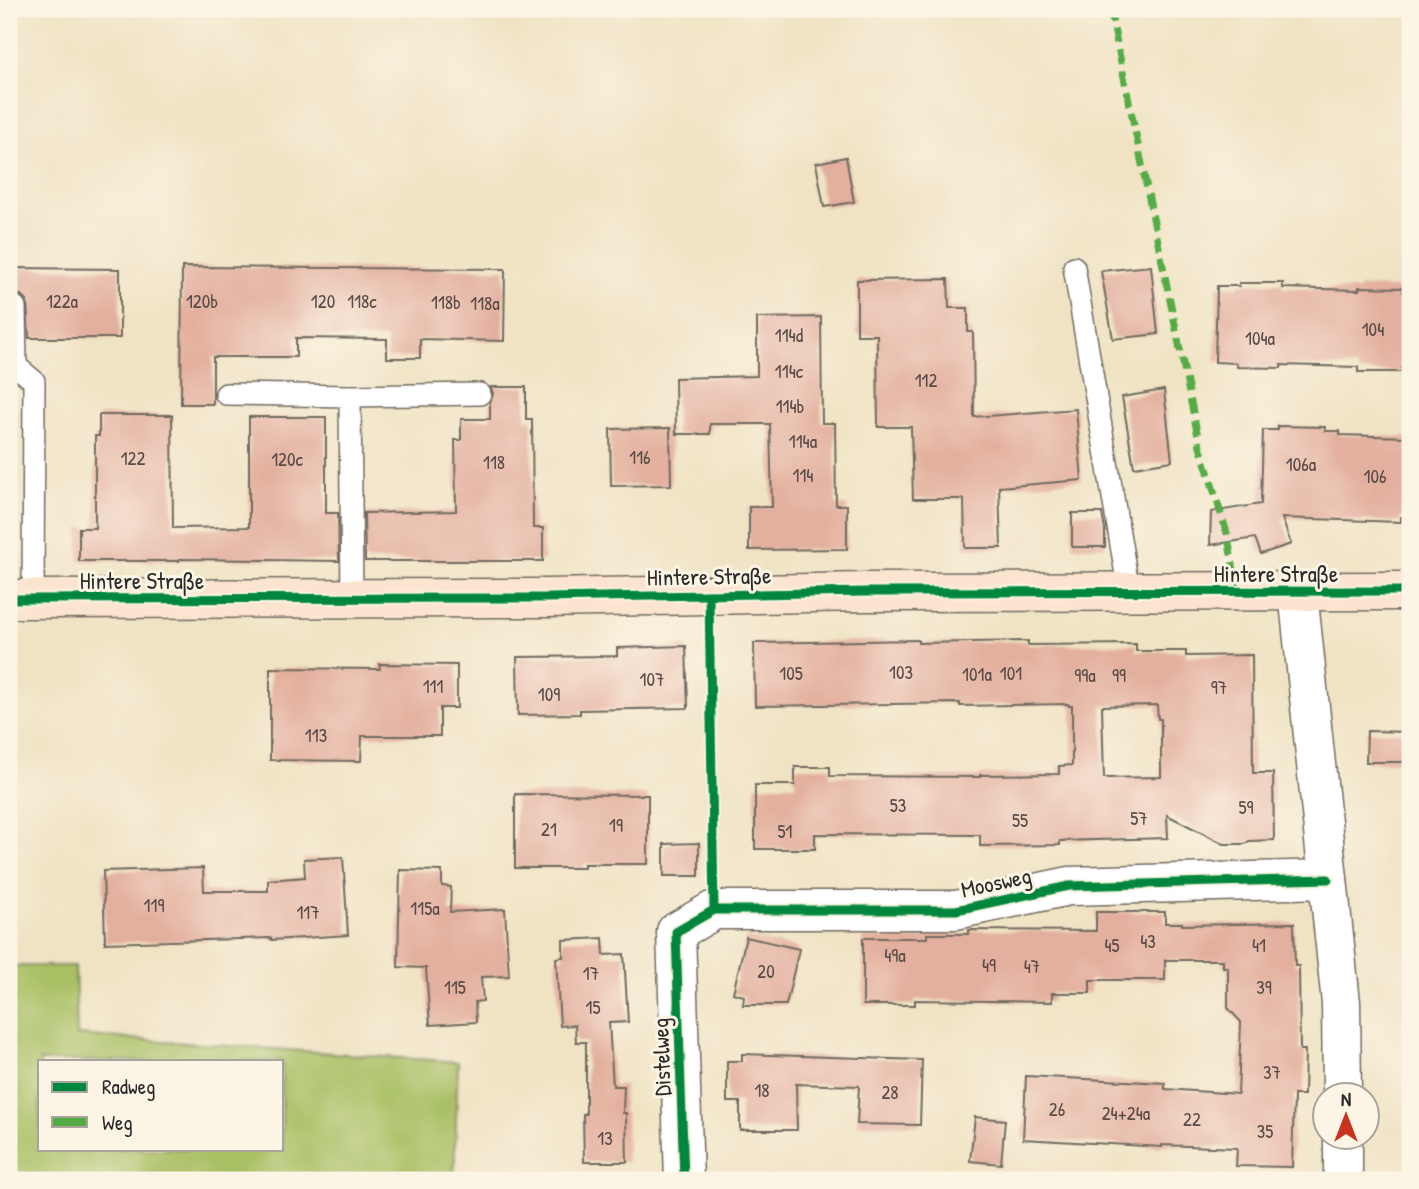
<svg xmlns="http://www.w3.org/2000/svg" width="1419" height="1189" viewBox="0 0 1419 1189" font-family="'Patrick Hand',sans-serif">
<rect width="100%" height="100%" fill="#fcf5e5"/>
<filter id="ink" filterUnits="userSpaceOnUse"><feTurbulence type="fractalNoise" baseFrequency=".0143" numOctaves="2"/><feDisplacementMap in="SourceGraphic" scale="14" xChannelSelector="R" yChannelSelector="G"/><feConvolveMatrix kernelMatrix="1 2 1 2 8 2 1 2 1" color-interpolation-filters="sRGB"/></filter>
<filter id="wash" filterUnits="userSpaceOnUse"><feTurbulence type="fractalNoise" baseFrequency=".00686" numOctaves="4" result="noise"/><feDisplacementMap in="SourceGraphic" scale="28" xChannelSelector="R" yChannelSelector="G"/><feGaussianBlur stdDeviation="1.57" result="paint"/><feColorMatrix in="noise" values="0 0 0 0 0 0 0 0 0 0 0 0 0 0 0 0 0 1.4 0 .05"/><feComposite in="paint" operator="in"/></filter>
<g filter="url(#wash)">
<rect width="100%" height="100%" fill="#f0e3c4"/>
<path fill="#a8bf64" stroke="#6a7548" stroke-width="2" fill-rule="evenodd" d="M9,966H75L77,1035L458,1062L454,1180H9ZM40,1061H282V1149H40Z"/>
<g id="blocks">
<g fill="#e3af9e" fill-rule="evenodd">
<polygon points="846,157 854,202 824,207 816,163"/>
<polygon points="1151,266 1158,334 1113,339 1101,271"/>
<polygon points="182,267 505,269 504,341 420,339 420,358 387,358 387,339 296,338 296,357 213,357 213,404 181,404"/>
<polygon points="9,268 120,269 120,338 29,338 27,301 21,295 9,294"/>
<polygon points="948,279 949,308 968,308 968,332 973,332 974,417 1076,409 1082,480 999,487 1001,548 965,548 964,499 913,499 911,427 878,427 877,335 857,335 857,280"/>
<polygon points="1239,283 1283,283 1283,288 1359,290 1359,287 1404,288 1403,292 1410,292 1410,368 1402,368 1402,372 1358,372 1358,367 1281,365 1281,368 1237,367 1237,363 1215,362 1217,286 1239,286"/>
<polygon points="821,317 822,423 835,423 836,505 847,505 847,549 749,550 749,507 772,507 770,424 710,424 710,434 676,434 675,378 757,376 757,318"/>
<polygon points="491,387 526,387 526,419 532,419 533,528 543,528 543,561 365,561 364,513 456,511 455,440 461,440 461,419 490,419 490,402 493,394"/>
<polygon points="1164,390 1172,461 1134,467 1122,397"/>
<polygon points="99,415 172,415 173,528 249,527 249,417 326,417 326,513 338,513 339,561 179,559 179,561 79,561 79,528 95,528 95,436 99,436"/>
<polygon points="1278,426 1325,427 1325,431 1340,431 1340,435 1409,437 1410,518 1401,517 1401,522 1282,518 1291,544 1261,554 1255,538 1210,545 1211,512 1261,504 1263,430 1278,430"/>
<polygon points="670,428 671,485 611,486 610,429"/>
<polygon points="1072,513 1102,513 1105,530 1105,547 1072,547"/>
<path d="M918,640V643L1028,641V645L1136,644V651H1186V656L1252,655L1253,773H1273L1274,840L1249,841L1245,844H1224L1167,815L1168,838L1060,841V845L980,846V835L815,834V849H755V785H795V767H830V776L980,777V775L1059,774V766L1072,765V706H1069L1068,704L960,706V703L755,706L754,643ZM1157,705L1158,719H1161V777L1104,778L1102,706Z"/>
<polygon points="686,646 688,708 580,710 580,714 518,715 517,657 617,656 617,648"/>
<polygon points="379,664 457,665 457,708 440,708 440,736 362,736 361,761 270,760 270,668 380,669"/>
<polygon points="1367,731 1410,732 1410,762 1366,762"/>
<polygon points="515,794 648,795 648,864 584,864 584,868 515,868"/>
<polygon points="699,843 699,876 664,876 664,844"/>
<polygon points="343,857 348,935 272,940 271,938 105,943 103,871 203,868 204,891 268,891 268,880 305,877 304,859"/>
<polygon points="400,870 442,871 442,886 451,887 450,912 505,909 509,976 481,977 483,1001 475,1002 476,1022 430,1025 426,968 398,967"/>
<polygon points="1096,912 1165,912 1165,923 1182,923 1182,925 1294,923 1295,966 1299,966 1300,1050 1305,1050 1304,1095 1294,1095 1292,1167 1236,1166 1237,1148 1162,1145 1162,1147 1023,1139 1026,1076 1165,1083 1165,1089 1238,1094 1241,1022 1228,1008 1228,967 1223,967 1223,960 1165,960 1165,980 1090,980 1090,993 1052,993 1052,1002 915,1000 915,1005 863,1005 863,938 927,938 927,934 969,934 969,930 1096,931"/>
<polygon points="746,937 799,949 786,1005 743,1005 744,996 733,993"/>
<polygon points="603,938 604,955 624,954 628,1022 609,1023 613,1086 624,1086 623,1113 626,1113 627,1162 584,1162 583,1114 586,1114 586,1042 576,1042 575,1025 560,1026 556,958 563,957 563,940"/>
<polygon points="742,1054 922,1060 920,1125 857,1124 859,1086 796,1084 797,1130 740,1130 740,1102 727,1102 727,1061 742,1061"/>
<polygon points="975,1117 1005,1120 1001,1164 970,1161"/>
</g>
</g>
</g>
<g filter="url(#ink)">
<use href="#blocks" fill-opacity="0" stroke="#706b61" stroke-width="2"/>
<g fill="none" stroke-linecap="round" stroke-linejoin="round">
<defs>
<g id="lane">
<polyline points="1074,267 1129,592"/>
<polyline points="9,307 15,307 16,366 34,381 33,599"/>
<polyline points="226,394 350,396 352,599"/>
<polyline points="350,396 480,394"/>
</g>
<g id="street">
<polyline points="1298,592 1341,1003 1342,1094"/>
<polyline points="1343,1136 1343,1180"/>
<polyline points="684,1180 676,932 714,910 956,910 1069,886 1328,879"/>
</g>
<polyline id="secondary" points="9,599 547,598 867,592 1410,591"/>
</defs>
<use href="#lane" stroke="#706b61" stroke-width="24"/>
<use href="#street" stroke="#706b61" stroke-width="41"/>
<use href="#secondary" stroke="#706b61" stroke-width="41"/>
<use href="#lane" stroke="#fff" stroke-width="21"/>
<use href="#street" stroke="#fff" stroke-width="38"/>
<use href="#secondary" stroke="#fce5d0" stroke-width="38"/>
<polyline stroke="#54ab44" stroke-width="7" stroke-dasharray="14 7" stroke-linecap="butt" points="1110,9 1200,446 1227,533 1238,592"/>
<defs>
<g id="cycleway">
<polyline points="709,595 714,910"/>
<polyline points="9,599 547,598 867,592 1410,591"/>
<polyline points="684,1180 676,932 714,910 956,910 1069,886 1328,879"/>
</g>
</defs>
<use href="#cycleway" stroke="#fcf5e5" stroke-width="13"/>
<use href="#cycleway" stroke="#00873e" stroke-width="9"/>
</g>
</g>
<g text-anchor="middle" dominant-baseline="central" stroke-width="6" stroke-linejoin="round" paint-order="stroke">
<g font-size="19" fill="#594c48">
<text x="62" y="301">122a</text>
<text x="202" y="301">120b</text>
<text x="323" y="301">120</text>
<text x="362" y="301">118c</text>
<text x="446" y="302">118b</text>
<text x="485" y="303">118a</text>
<text x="1373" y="329">104</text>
<text x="789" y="335">114d</text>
<text x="1260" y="338">104a</text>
<text x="789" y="371">114c</text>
<text x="926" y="380">112</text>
<text x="790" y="406">114b</text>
<text x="803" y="441">114a</text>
<text x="640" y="457">116</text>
<text x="133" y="458">122</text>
<text x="287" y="459">120c</text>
<text x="494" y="462">118</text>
<text x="1301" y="464">106a</text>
<text x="803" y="475">114</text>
<text x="1375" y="476">106</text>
<text x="901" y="672">103</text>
<text x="791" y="673">105</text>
<text x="1011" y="673">101</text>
<text x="977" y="674">101a</text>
<text x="1085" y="675">99a</text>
<text x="1119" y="675">99</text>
<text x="652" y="679">107</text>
<text x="433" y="686">111</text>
<text x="1219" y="687">97</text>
<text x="549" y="694">109</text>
<text x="316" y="735">113</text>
<text x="898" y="805">53</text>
<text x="1246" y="807">59</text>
<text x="1139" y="818">57</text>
<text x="1020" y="820">55</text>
<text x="616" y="825">19</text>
<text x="549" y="829">21</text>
<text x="785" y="831">51</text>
<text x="154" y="905">119</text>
<text x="425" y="908">115a</text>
<text x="308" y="912">117</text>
<text x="1148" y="941">43</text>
<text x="1112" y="945">45</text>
<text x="1259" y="945">41</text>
<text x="895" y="955">49a</text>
<text x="989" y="965">49</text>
<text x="1032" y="966">47</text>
<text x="766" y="971">20</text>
<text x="591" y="973">17</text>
<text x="455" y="987">115</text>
<text x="1264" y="987">39</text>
<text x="593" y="1007">15</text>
<text x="1272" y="1072">37</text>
<text x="762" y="1090">18</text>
<text x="890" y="1092">28</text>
<text x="1057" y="1109">26</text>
<text x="1126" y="1113">24+24a</text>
<text x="1192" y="1119">22</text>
<text x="1265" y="1131">35</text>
<text x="605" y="1138">13</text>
</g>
<g font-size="23" fill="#2b2b2b" stroke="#fcf5e5">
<text x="1276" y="573">Hintere Straße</text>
<text transform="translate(709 576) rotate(-1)">Hintere Straße</text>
<text x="142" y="580">Hintere Straße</text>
<text transform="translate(996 882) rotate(-12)">Moosweg</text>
<text transform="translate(661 1057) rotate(-92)">Distelweg</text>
</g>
</g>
<rect width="1419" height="1189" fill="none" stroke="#fcf5e5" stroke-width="35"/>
<rect x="38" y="1060" width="245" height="91" fill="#fcf5e5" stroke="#a8a49b" stroke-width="2"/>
<rect x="52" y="1082" width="35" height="10" fill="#00873e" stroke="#a8a49b" stroke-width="2"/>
<text x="102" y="1094" font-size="21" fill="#2b2b2b">Radweg</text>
<rect x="52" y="1117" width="35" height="10" fill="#54ab44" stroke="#a8a49b" stroke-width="2"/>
<text x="102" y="1130" font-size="21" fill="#2b2b2b">Weg</text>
<g transform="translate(1346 1116)"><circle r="33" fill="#fcf5e5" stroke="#a8a49b" stroke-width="2"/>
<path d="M0-5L12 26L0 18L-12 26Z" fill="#c8321e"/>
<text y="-10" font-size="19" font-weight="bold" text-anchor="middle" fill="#2b2b2b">N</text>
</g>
</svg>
